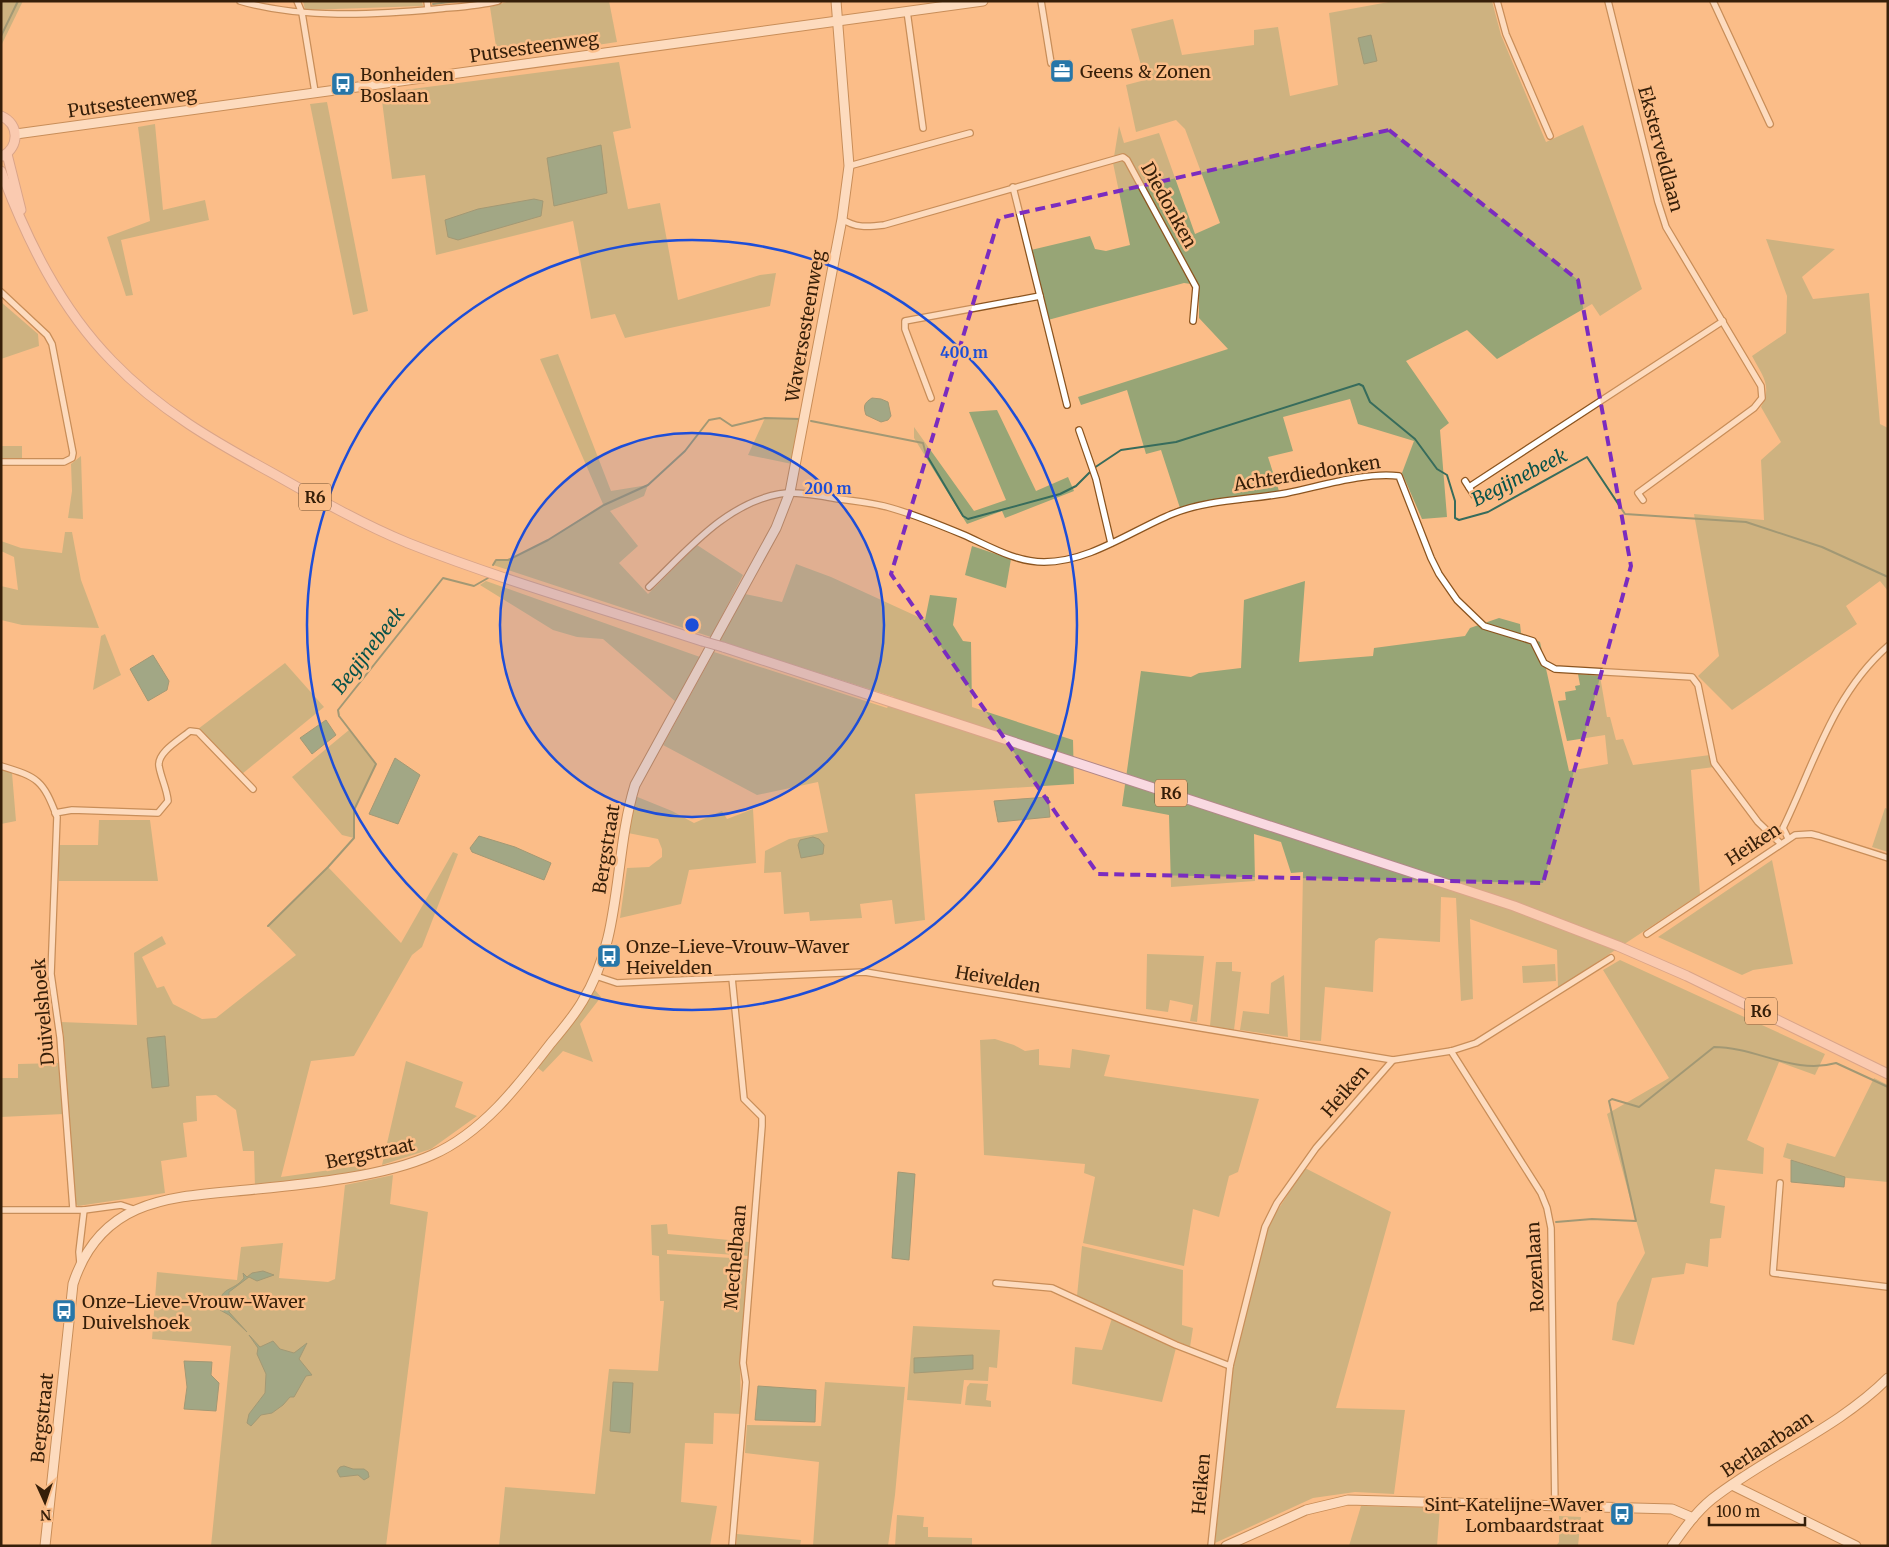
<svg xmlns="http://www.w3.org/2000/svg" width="1889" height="1547" viewBox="0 0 1889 1547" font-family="Merriweather,serif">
<rect width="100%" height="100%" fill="#fbbd88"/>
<g fill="#97a576">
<polygon points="1,1 23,1 1,46"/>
<polygon points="303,1 422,1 423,6 305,10"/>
<polygon points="510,1 609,1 617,42 498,60 490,7"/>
<polygon points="1394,1 1492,1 1501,35 1546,142 1583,125 1642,289 1600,316 1592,304 1497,359 1467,330 1406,361 1449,423 1440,430 1447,517 1422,519 1402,473 1414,441 1358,424 1350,399 1283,417 1293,451 1268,457 1279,491 1195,503 1180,508 1161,450 1146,454 1127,390 1081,405 1078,397 1228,349 1199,318 1199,285 1184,283 1048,320 1031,250 1090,236 1095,249 1106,251 1130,245 1113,163 1119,126 1124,143 1159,133 1195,234 1220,223 1185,129 1176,120 1136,132 1126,85 1145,80 1131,29 1173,19 1182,55 1254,45 1254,30 1278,27 1290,96 1338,85 1329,13"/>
<polygon points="619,62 631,128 613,132 628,209 660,203 678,300 760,275 776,273 770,306 625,338 615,314 591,319 573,221 436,255 425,175 392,179 381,93"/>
<polygon points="327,102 368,311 353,315 310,104"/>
<polygon points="155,124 163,210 205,200 209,220 121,240 133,295 126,296 107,237 150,221 138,127"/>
<path d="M1766,239L1835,249L1802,277L1813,299L1869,293L1880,424L1888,428V591L1880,581L1846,606L1857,624L1732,710L1698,676L1719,656L1694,514L1764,520L1761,460L1781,442L1761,407C1773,386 1762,375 1752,356L1786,333L1787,296Z"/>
<polygon points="1,302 38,334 39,346 1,359"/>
<polygon points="558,354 611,491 648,485 644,496 610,511 638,546 619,563 648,594 697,545 743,575 711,637 493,565 496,560 508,560 548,540 603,504 540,359"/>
<polygon points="997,410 1036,491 1068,477 1074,491 1005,518 1002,511 967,524 914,438 914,427 974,511 1006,500 969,412"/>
<polygon points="765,418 800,419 792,464 748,455"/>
<rect x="1" y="446" width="21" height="13"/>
<polygon points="81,456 83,519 68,518 72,491 71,464"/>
<polygon points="65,532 72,532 81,580 99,628 22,625 1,620 1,586 18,590 14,557 1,551 1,541 21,548 62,553"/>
<polygon points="972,546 1011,559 1006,588 965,575"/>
<polygon points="796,564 831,577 925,620 930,595 957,598 953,625 963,641 971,642 972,707 1073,740 1074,784 915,794 925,920 895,924 892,900 860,904 862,918 810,921 809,912 784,914 781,872 764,873 765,851 789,839 828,832 818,782 757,795 663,745 714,652 887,708 894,697 719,641 745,594 782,602"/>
<polygon points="486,581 700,657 676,702 603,639 577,637 553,630 480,585"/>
<polygon points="1305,581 1299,662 1373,656 1374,648 1465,636 1470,628 1499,618 1520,624 1521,633 1540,642 1569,771 1608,764 1605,735 1567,741 1558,701 1566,700 1565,692 1576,690 1575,686 1580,685 1578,674 1600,676 1607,717 1610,717 1616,740 1623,739 1633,765 1710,755 1714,767 1691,770 1700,894 1558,988 1557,950 1470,919 1473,999 1461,1001 1456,898 1441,897 1440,942 1379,938 1375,941 1373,992 1325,987 1321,1041 1300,1040 1303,872 1291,873 1281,842 1254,834 1255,881 1171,887 1169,815 1122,806 1141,671 1191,677 1199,673 1241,668 1244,600"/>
<polygon points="105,634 121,675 93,690 101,636"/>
<polygon points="285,663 324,707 242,774 198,729"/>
<polygon points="349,730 376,764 354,810 354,838 342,835 292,777"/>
<polygon points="1,769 12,773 16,821 1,824"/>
<polygon points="635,796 672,811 694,823 722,811 727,819 753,809 756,863 689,870 681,904 620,918 627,868 649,867 662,857 662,849 658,839 628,833"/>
<polygon points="1885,808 1888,809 1888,852 1872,847"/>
<polygon points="99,820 150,820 158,881 59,881 59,845 98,845"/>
<polygon points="453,852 458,854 422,947 412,955 354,1056 311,1061 281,1177 365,1165 366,1172 255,1187 254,1151 243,1151 236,1110 216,1095 196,1096 197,1121 183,1123 187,1157 161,1161 165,1193 78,1206 75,1203 64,1037 61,1022 137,1025 134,953 162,936 166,944 142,957 157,988 164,986 173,1004 202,1019 216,1018 296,955 268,926 328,867 401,943"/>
<polygon points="1772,860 1793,964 1753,970 1742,975 1658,937"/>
<polygon points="1147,954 1204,956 1197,1022 1190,1021 1193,1005 1170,1000 1168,1012 1146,1009"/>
<polygon points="1620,960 1825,1054 1815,1075 1779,1062 1747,1140 1764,1148 1763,1174 1715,1169 1710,1203 1725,1206 1721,1238 1710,1239 1708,1267 1686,1263 1684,1274 1652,1278 1634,1345 1612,1340 1617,1303 1645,1253 1607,1114 1669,1078 1603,970"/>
<polygon points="1216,962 1232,962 1232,971 1241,972 1234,1030 1210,1026"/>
<polygon points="1555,964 1556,981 1523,983 1522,966"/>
<polygon points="1284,975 1288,1037 1240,1030 1243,1011 1269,1014 1271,983"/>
<polygon points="594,989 601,997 580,1024 593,1062 563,1051 543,1072 538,1068"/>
<polygon points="995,1039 1014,1045 1025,1051 1039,1049 1039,1065 1070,1068 1072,1049 1110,1055 1104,1076 1259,1099 1238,1172 1229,1176 1219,1217 1193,1209 1184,1266 1083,1243 1095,1177 1084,1173 1085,1164 984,1155 980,1040"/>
<polygon points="406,1061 463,1082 455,1107 477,1116 431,1149 382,1165"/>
<polygon points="59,1063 64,1114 1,1117 1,1078 18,1078 18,1064"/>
<polygon points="1874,1078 1888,1085 1888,1182 1847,1178 1783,1157 1787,1143 1835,1157"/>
<polygon points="1305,1168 1391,1212 1336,1408 1405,1410 1394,1494 1355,1492 1313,1498 1215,1543 1233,1366 1266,1228"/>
<polygon points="393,1175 390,1204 428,1212 386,1546 211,1546 231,1346 152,1339 157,1272 237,1280 241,1247 283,1243 279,1278 328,1282 335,1279 345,1185"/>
<polygon points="667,1224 668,1234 749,1242 748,1256 667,1250 667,1254 748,1259 740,1359 741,1414 714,1413 713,1444 685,1443 681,1502 717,1506 710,1546 499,1546 505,1487 595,1494 609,1369 658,1371 664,1301 660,1301 659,1256 652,1255 651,1225"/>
<polygon points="1082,1246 1183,1270 1182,1325 1193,1328 1190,1347 1077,1296"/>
<polygon points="1112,1318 1176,1348 1162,1402 1072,1384 1075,1347 1102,1350"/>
<polygon points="913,1326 1000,1330 997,1368 989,1367 988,1381 964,1380 961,1404 907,1400"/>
<polygon points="825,1382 905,1387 895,1495 888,1546 813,1546 819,1462 745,1453 747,1425 821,1426"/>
<polygon points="970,1383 988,1384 986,1400 991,1401 991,1407 965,1405 967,1387"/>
<polygon points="1361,1506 1440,1508 1437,1546 1349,1546"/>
<polygon points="897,1515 924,1517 923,1527 928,1527 928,1537 972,1538 972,1546 895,1546"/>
<polygon points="1559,1516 1581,1517 1578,1546 1556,1546 1559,1542"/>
<polygon points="737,1534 801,1540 800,1546 736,1546"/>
</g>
<g fill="#378d80" stroke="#376c5c">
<polygon points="1371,35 1377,61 1364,64 1358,38"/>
<polygon points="601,145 607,193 554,206 547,158"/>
<polygon points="534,199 543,201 541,216 458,240 448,237 445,220 478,209"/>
<path d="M872,398L881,399L888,402L891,416L888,420L881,422L866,415C863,406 864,403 872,398Z"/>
<polygon points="153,655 169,681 167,690 148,701 130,669"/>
<polygon points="326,720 336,735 312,754 300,738"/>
<polygon points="395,758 420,775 398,824 369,814"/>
<polygon points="1048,797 1050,817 998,822 994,801"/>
<polygon points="479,836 515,847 551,863 544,880 472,852 470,848"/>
<polygon points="813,837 819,839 824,845 823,854 801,858 798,845 800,840"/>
<polygon points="165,1036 169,1086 152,1088 147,1038"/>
<polygon points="1791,1160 1845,1177 1844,1187 1791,1182"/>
<polygon points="898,1172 915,1174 909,1260 892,1258"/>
<path d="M263,1271L274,1275L257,1281L249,1277L229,1292V1312L247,1332L229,1315L220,1310C217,1286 234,1292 244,1278L243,1273L247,1277L252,1273Z"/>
<polygon points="249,1335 260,1347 273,1341 280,1349 294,1353 307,1343 299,1359 312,1375 306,1376 294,1397 290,1397 283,1405 272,1413 261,1415 251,1426 247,1423 249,1414 265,1393 266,1374 257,1354 258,1348"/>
<polygon points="973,1355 973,1369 914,1373 914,1358"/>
<polygon points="184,1361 212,1362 211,1375 219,1383 216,1411 184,1409 187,1387"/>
<polygon points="613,1382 633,1383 630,1433 610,1431"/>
<polygon points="758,1386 816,1390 815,1422 755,1420"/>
<polygon points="344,1466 353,1469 364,1469 368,1472 369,1477 364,1480 358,1475 340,1477 337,1471 340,1467"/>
</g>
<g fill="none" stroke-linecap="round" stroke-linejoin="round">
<g stroke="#376c5c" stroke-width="2">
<polyline points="433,4 458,1"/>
<polyline points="1,36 18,1"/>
<polyline points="811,421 923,443 926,454 963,516 968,519 1060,494 1076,486 1091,471"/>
<polyline points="1094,468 1121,450 1176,442 1359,384 1363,386 1370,402 1415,439 1437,469 1447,475 1455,501 1455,518 1459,520 1488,512 1587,457 1625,514 1746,522 1822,547 1888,577"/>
<polyline points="493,565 496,560 508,560 548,540 604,505 648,485 685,451 709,420 720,418 732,426 765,418 800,419"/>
<polyline points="268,926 328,867 354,838 354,810 376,764 339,716 338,710 443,578 474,586 488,578"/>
<path d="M1556,1222L1592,1219L1636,1221L1609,1101L1612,1099L1639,1107L1714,1047C1756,1047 1794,1075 1836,1063L1888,1087"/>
</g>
<defs>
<g id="street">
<path d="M240,1C300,19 375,15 437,9C457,7 478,6 498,1"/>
<polyline points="297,1 302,13 315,92"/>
<polyline points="427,1 428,9"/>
<polyline points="1041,1 1051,63"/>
<polyline points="1497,1 1506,34 1550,136"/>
<polyline points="1608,1 1658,202 1666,227 1761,386 1762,398 1754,408 1638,493 1643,500"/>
<polyline points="1713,1 1770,124"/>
<polyline points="907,11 923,128"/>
<polyline points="849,166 970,133"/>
<polyline points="1013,187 1067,405"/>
<path d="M842,219C855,228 868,227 884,225L1123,157L1127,160L1196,287L1193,321"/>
<polyline points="1,292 47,335 52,344 73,453 72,458 64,462 1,462"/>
<polyline points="931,398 905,329 905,321 1040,296"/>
<polyline points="1079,430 1096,479 1111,543"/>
<polyline points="1465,481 1474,495"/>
<polyline points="1469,487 1723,321"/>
<path d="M649,587C687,551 725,504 779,494C795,491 812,495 827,497C849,501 871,502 891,508C916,515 940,525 964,535C989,546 1015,562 1044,562C1089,562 1131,531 1172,514C1209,499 1249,500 1287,493C1322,486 1364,472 1399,476L1431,558L1439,574L1457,600L1484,626L1533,641L1544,663L1555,669L1692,677L1698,685L1714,763L1758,822L1780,843"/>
<path d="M1,766C38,777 43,780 57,817L51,974L60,1037L73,1209"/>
<path d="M55,813L72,810L158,813L168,801C167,789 161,778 159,766C157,752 181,739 190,731L198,732L253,789"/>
<path d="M1788,838L1783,828C1814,764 1833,694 1888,646"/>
<polyline points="1647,934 1795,835 1811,834 1819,836 1888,858"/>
<polyline points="596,976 617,983 865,972 1393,1060"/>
<polyline points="1451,1051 1541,1193 1547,1208 1551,1228 1555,1509"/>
<polyline points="1780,1183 1773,1273 1888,1287"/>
<polyline points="1,1210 84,1210 121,1205 133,1209"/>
<polyline points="80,1263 79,1252 84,1210"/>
<polyline points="996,1283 1052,1288 1176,1345 1230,1366"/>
<polyline points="732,1546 746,1382 743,1363 762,1126 762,1117 744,1099 732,978"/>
<polyline points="1211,1546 1230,1366 1265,1227 1277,1203 1316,1148 1393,1060 1451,1051 1476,1043 1611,958"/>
</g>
<g id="secondary">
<polyline points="16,134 983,1"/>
<polyline points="1732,1485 1856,1546"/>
<path d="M45,1546L73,1284C102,1194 178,1197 257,1189C308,1184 386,1176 432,1155C482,1133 518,1086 551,1043C562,1030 573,1017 582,1002C623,937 613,857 635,785L776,528L790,492L842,219L849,166L836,1"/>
<polyline points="1226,1546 1306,1510 1348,1500 1672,1509 1693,1518"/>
<path d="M1672,1546C1684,1529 1696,1512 1712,1499C1768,1455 1837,1429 1888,1378"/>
</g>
<g id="primary">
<path d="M1,116C20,124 19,147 3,156"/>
<polyline points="7,154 21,210"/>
<path d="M1,171C27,240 60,308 112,361C159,410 215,442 274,474C318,499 362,524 408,543C504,581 604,609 702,641"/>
<polyline points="723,647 1514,906 1618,946 1687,976 1888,1074"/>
</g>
</defs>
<use href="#street" stroke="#8b541f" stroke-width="8"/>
<use href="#secondary" stroke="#8b541f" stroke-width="11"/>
<use href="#primary" stroke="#b28788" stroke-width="11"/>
<use href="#street" stroke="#fff" stroke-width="5.5"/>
<use href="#secondary" stroke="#fff" stroke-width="9"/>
<use href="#primary" stroke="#f9d9e1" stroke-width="9"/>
<defs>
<polyline id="primary-bridge" points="702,641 723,647"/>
</defs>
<use href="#primary-bridge" stroke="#b28788" stroke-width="11" stroke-linecap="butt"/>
<use href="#primary-bridge" stroke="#f9d9e1" stroke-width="9"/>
</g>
<path d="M0 0H1889V1547H0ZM1389,130L1578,280L1631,566L1543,883L1098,874L891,574L999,218Z" fill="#fbbd88" fill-opacity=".55" fill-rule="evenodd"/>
<path fill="none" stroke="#7b2cbf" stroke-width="4" stroke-dasharray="10 6" stroke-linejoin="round" d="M1389,130L1578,280L1631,566L1543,883L1098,874L891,574L999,218Z"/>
<circle cx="692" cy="625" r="192" fill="#1d4ed8" fill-opacity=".12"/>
<g fill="none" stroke="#1d4ed8" stroke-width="2.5">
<circle cx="692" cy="625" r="192"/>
<circle cx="692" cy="625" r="385"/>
</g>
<defs>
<symbol id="office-square" viewBox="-11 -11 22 22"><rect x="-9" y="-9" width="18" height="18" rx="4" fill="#2776a8" stroke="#fbbd88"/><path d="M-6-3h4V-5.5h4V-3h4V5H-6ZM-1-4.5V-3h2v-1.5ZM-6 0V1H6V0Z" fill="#fff"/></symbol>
<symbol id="bus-square" viewBox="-11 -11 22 22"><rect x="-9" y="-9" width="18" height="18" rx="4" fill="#2776a8" stroke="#fbbd88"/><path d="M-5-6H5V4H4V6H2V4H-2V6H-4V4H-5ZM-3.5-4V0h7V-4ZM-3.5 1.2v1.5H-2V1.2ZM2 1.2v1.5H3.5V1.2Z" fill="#fff"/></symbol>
</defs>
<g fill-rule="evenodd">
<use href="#office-square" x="1048" y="57" width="28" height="28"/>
<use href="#bus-square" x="329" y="70" width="28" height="28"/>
<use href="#bus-square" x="595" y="942" width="28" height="28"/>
<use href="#bus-square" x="50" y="1297" width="28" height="28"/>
<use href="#bus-square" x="1608" y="1500" width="28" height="28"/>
</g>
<g text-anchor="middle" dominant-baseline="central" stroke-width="5" stroke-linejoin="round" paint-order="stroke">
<g fill="#fbbd88" stroke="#714e2f" stroke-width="1">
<rect x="299" y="483.5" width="32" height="27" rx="4"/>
<rect x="1155" y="779.5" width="32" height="27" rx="4"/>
<rect x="1745" y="997.5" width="32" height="27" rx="4"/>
</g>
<g font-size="16" font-weight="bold" fill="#361f09">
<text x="315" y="497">R6</text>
<text x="1171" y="793">R6</text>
<text x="1761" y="1011">R6</text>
</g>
<g font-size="18" fill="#361f09" stroke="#fbbd88">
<text transform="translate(534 47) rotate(-8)">Putsesteenweg</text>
<text transform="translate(132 102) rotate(-8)">Putsesteenweg</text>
<text transform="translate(1661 149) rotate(75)">Eksterveldlaan</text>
<text transform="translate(1169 205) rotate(61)">Diedonken</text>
<text transform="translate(805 326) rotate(-80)">Waversesteenweg</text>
<text transform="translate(1307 473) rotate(-9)">Achterdiedonken</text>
<text transform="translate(1753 844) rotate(-33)">Heiken</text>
<text transform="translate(606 849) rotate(-81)">Bergstraat</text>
<text transform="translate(998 979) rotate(10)">Heivelden</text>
<text transform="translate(43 1012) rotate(-95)">Duivelshoek</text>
<text transform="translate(1345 1091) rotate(-49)">Heiken</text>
<text transform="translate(370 1153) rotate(-12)">Bergstraat</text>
<text transform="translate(735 1257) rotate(-85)">Mechelbaan</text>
<text transform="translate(1535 1267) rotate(-93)">Rozenlaan</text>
<text transform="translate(42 1418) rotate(-84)">Bergstraat</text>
<text transform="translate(1767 1444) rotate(-33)">Berlaarbaan</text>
<text transform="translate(1201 1484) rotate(-85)">Heiken</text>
</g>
<g font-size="18" fill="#361f09" stroke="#fbbd88" text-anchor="start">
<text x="1080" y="71">Geens &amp; Zonen</text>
<text x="360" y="74">Bonheiden<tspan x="360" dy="21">Boslaan</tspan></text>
<text x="626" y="946">Onze-Lieve-Vrouw-Waver<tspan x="626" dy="21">Heivelden</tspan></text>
<text x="82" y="1301">Onze-Lieve-Vrouw-Waver<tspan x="82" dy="21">Duivelshoek</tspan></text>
<text x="1604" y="1504" text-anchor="end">Sint-Katelijne-Waver<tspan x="1604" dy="21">Lombaardstraat</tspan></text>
</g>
<g font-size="19" font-style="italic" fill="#08534a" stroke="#fbbd88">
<text transform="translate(1519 477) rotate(-27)">Begijnebeek</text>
<text transform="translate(368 650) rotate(-52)">Begijnebeek</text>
</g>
</g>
<circle cx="692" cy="625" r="8" fill="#1d4ed8" stroke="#fbbd88" stroke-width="2.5"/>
<g font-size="15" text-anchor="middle" font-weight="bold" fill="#1d4ed8" stroke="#fbbd88" stroke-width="5" stroke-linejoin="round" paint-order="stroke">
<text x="964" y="358">400 m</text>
<text x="828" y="494">200 m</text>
</g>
<rect width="1889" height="1547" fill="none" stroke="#361f09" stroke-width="5"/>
<g transform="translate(45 1502) rotate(177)" stroke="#fbbd88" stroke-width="4" paint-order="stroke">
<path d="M0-4L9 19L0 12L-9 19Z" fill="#361f09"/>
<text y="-8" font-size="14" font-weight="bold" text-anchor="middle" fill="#361f09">N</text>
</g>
<path d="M1709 1517v8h96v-8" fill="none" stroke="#361f09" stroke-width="2.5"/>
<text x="1716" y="1517" font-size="15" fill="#361f09" stroke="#fbbd88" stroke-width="4" paint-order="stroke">100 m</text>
</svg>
